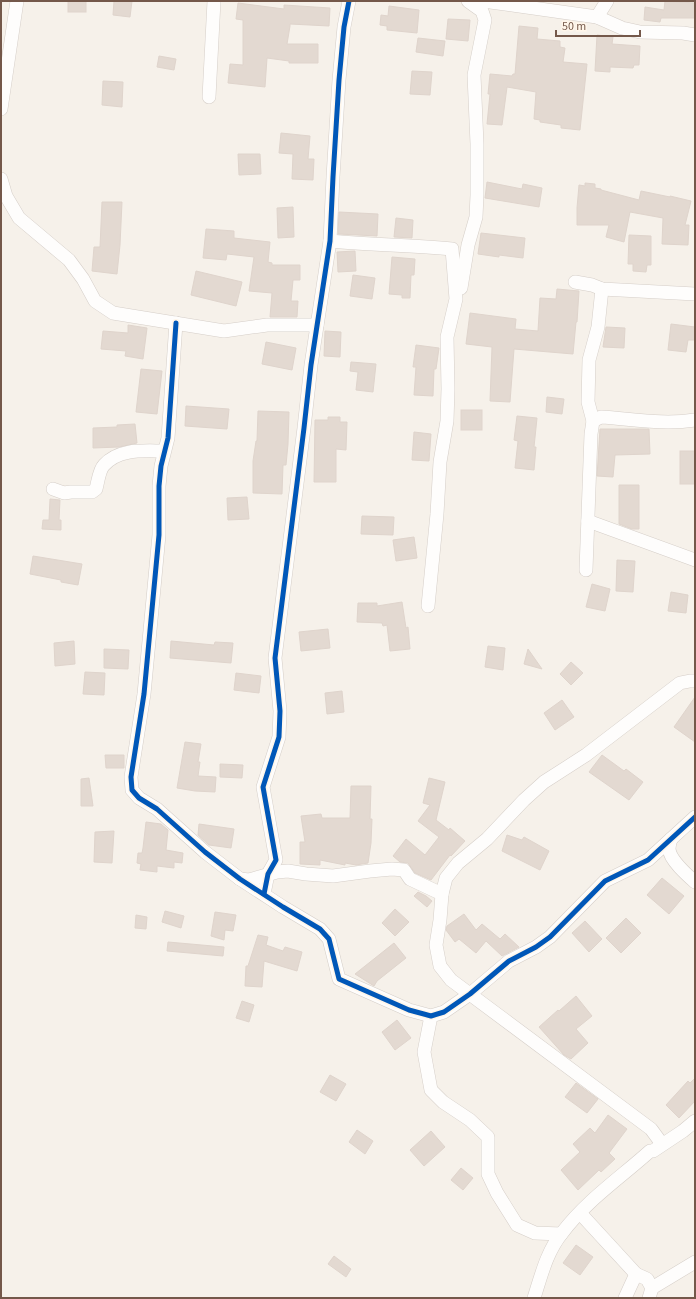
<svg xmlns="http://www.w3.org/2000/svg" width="696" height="1299" viewBox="0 0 696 1299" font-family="'Source Sans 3',sans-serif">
<rect width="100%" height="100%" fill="#f6f1ea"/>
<g fill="#e3d9d1" stroke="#dfd4cc">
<rect x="68" y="1" width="18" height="11"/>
<polygon points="114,1 132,1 130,17 113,15"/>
<polygon points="665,1 695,3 695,18 661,18 660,22 644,20 645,7 664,10"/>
<polygon points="238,3 284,9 284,5 330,8 329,26 290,24 290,26 287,44 318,44 318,63 289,63 289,61 267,58 265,87 228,83 230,64 243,65 243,20 236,19"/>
<polygon points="389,6 419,10 417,33 387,30 387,26 380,25 381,15 388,16"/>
<polygon points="448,19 470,20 468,41 446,39"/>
<polygon points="519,26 538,28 537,39 560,41 560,47 565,48 563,62 587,64 580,130 561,128 561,125 540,122 540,120 534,119 536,92 507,87 502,125 487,124 490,94 488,94 490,74 512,76 513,74 515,74"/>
<polygon points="597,35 613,37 612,44 640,46 639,65 634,65 633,68 610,67 610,72 595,71"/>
<polygon points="418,38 445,41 443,56 416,52"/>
<polygon points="159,56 176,59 174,70 157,67"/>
<polygon points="412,71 432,72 430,95 410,94"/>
<polygon points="103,81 123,82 122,107 102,105"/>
<polygon points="281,133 310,136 308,159 314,159 313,180 292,179 293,154 279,153"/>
<polygon points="238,154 260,154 261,174 239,175"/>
<polygon points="487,182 522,189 523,184 542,188 539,207 485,198"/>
<polygon points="585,183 595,184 595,188 601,189 601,190 639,200 641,191 670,197 670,196 691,201 685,225 689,225 688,245 662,244 663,218 630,212 624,242 606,237 609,225 577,225 577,208 579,185 585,186"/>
<polygon points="102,202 122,202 120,245 117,274 92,271 94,247 100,247"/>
<polygon points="293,207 294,237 278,238 277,208"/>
<polygon points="339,212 378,214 377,236 338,234"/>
<polygon points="396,218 413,220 412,238 394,237"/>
<polygon points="206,229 234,231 234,238 270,242 268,262 272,263 272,265 300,265 300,280 293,280 291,301 298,301 297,317 270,317 272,293 249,291 254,257 227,254 226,260 203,258"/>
<polygon points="481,233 525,238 523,258 499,255 499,257 478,254"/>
<polygon points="629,235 651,236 651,265 647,265 646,272 633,271 633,264 628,264"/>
<polygon points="355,251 356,271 338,272 337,252"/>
<polygon points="392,257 415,259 414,275 411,275 410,298 402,298 402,295 389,294"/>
<polygon points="196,271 242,282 236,306 191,295"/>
<polygon points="353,275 375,278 372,299 350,296"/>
<polygon points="557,289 579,291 577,322 576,322 573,354 514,349 510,402 490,401 492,347 466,344 470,313 516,319 515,329 538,331 540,298 556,299"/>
<polygon points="671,324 695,327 695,340 688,340 686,352 668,350"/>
<polygon points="128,325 147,328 143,359 125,356 126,351 101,349 103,331 128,333"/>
<polygon points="606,327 625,328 624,348 603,347"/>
<polygon points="325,331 341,332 340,357 324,356"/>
<polygon points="266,342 296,348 292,370 262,364"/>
<polygon points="416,345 439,348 436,369 434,369 433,396 414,395 416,367 413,367"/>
<polygon points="351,362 376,364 373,392 356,390 358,372 350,371"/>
<polygon points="141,369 162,371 157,414 136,412"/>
<polygon points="547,397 564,399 562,414 546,412"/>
<polygon points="186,406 229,409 227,429 185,426"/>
<rect x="461" y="410" width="21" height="20"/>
<polygon points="258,411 289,412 288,444 286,465 283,465 282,494 253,493 253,461 256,441 257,441"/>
<polygon points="517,416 537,418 534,447 536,447 534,470 515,468 518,441 514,440"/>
<polygon points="328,417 340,417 340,422 347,422 346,450 336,449 336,482 314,482 315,420 328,420"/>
<polygon points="135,424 137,443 119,447 93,448 93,428 117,427 117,425"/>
<polygon points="600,429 649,429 650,454 615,455 613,477 597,476"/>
<polygon points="414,432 431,434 429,461 412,460"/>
<rect x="680" y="451" width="15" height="33"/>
<polygon points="619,485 639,485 639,529 632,529 619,524"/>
<polygon points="247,497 249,519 228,520 227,498"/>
<polygon points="50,499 60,500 59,520 61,520 61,530 42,529 43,520 49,520"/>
<polygon points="362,516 394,517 393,535 361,534"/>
<polygon points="414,537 417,558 396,561 393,540"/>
<polygon points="33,556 82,564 78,585 61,582 61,580 30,574"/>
<polygon points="617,560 635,561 633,592 616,591"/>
<polygon points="592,584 610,589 605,611 586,607"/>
<polygon points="671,592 688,595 686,613 668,611"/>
<polygon points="402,602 406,628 408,627 410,649 390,651 387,625 383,626 382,623 357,622 358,603 377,603 377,606"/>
<polygon points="328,629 330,648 301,651 299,632"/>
<polygon points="74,641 75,664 55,666 54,643"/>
<polygon points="171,641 214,645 215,642 233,643 231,663 170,658"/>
<polygon points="488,646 505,648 503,670 485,667"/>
<polygon points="104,649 129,650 128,669 104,668"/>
<polygon points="528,649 542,669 524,664"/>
<polygon points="571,662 583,673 571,685 560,674"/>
<polygon points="85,672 105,673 104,695 83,694"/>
<polygon points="236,673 261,676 259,693 234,690"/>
<polygon points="342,691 344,712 327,714 325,693"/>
<polygon points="695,697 695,742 674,727"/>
<polygon points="562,700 574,717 555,730 544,713"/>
<polygon points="185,742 201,744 198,762 200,762 198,776 216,777 215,792 195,791 177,788"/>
<polygon points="105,755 124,755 124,768 106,768"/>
<polygon points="602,755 624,771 626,769 643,782 629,800 589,772"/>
<polygon points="220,764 243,765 242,778 220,777"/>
<polygon points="89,778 93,806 81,806 81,779"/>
<polygon points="429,778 445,782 436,820 449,830 450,828 465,841 451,856 450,855 431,880 415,873 408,863 400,862 393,856 406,839 425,855 439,837 418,821 430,805 423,803"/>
<polygon points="351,786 371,786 370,819 372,819 371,843 368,863 356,865 345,863 345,865 320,860 320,865 300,864 300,842 305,842 301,816 321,814 322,818 350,818"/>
<polygon points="146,822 161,824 168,830 166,850 183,853 182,863 174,862 174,868 157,866 157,872 140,870 141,864 137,863 138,853 142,853 143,848"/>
<polygon points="199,824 234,829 231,848 209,845 198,835"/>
<polygon points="114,831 112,863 94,862 95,832"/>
<polygon points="507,835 522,840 524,837 549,851 540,870 502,851"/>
<polygon points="662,878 684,896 669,914 647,895"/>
<polygon points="418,892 426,896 432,901 427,907 414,896"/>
<polygon points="395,909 409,922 395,936 382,923"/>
<polygon points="165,911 184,916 181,928 162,922"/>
<polygon points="215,912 236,915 233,931 225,930 224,940 211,936"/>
<polygon points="464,914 476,930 482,924 500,939 505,934 519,947 502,956 486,941 476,953 459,939 455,942 446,930 447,926"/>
<polygon points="136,915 147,917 146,929 135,928"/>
<polygon points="626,918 641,933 621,953 606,938"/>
<polygon points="585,921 602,939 589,952 572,933"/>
<polygon points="258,935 268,937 266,945 283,951 285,947 302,952 297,971 264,961 262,987 245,986 246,966 248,966"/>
<polygon points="168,942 224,947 223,956 167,951"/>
<polygon points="394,943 406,958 377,981 374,986 355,974"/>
<polygon points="576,996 592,1016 576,1029 588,1043 571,1059 564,1055 539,1027 558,1010 559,1011"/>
<polygon points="242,1001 254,1005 249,1022 236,1018"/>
<polygon points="397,1020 411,1038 395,1050 382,1032"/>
<polygon points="330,1075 346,1084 336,1101 320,1092"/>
<polygon points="695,1078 695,1101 679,1118 666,1105 688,1081 690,1083"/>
<polygon points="576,1083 598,1099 587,1113 565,1097"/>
<polygon points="608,1115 627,1129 609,1153 615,1159 601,1172 599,1170 578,1190 561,1170 580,1152 573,1144 590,1128 595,1133"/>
<polygon points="357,1130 373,1141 365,1154 349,1142"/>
<polygon points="431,1131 445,1147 424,1166 410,1150"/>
<polygon points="461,1168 473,1178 463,1190 451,1180"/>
<polygon points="576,1245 593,1257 580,1275 563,1263"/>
<polygon points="334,1256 351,1269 346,1277 328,1264"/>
</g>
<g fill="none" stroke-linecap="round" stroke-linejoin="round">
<defs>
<g id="minor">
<polyline points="483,1 597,17 622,28 640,32 683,33 695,35"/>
<polyline points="597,17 607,1"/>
<polyline points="209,97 214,1"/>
<polyline points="1,109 17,1"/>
<polyline points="1,179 6,196 19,218 69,260 83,279 95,301 113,313 224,331 267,325 317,325"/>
<path d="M330,241C371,245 412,245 452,249L456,299L447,337L448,389L447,421L440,462L437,514L428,606"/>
<polyline points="575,282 592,285 602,289 695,294"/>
<polyline points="461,288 468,245 476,217 477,195 477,144 474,75 485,20 482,11 468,1"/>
<polyline points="176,323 168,438 161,466 159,486 159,535 144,694 131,777 132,790 139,798 157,809 205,852 240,879 283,907 320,929 329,939 339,979 409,1010 431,1016 444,1012 470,994 509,961 536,947 550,937 605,881 648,860 695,817"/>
<polyline points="593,421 588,402 589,360 598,327 602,289"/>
<path d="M53,489L64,493L71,492H92L96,489C98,482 99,470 104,465C119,448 144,451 164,451"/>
<polyline points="588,521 695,560"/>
<path d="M586,570L591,434L593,421L601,417C633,419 663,425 695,420"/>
<path d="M671,839C670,842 669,846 669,849C670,860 687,875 695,882"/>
<polyline points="240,879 249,880 277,872 288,871 306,874 333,876 370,871 392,869 404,870 410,879 442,894"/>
<polyline points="264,894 268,874 276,860 263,787 279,737 280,711 275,658 304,428 311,365 330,241 333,177 339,80 344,27 349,1"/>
<polyline points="431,1016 424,1052 431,1090 443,1102 470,1120 488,1137 488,1174 497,1193 517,1225 535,1233 561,1234"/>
<polyline points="662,1144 651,1129 451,980 440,966 436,945 440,920 442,894 446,878 458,863 487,839 524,800 544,782 586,755 680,683 690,681 695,681"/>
<polyline points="580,1213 636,1274 647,1279 652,1288 649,1298"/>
<polyline points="652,1288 695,1262"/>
<path d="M534,1298C541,1276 547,1251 562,1233C586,1201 620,1178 650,1151H653L683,1131L695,1121"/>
<polyline points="625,1298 636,1274"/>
</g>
</defs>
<use href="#minor" stroke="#d5cec8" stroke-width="14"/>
<use href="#minor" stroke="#fefdfc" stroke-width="13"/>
<defs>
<g id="cycleway">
<polyline points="176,323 168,438 161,466 159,486 159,535 144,694 131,777 132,790 139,798 157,809 205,852 240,879 283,907 320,929 329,939 339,979 409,1010 431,1016 444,1012 470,994 509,961 536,947 550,937 605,881 648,860 695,817"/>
<polyline points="264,894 268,874 276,860 263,787 279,737 280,711 275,658 304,428 311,365 330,241 333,177 339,80 344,27 349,1"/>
</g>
</defs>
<use href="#cycleway" stroke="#fff6ea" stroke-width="8"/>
<use href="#cycleway" stroke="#0057b8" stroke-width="5"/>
</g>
<rect width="696" height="1299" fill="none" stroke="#74584a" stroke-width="4"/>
<path d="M556 30v6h84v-6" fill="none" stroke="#74584a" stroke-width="2"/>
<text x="562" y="30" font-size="12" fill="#74584a" stroke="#fff6ea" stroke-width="3" paint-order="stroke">50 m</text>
</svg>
